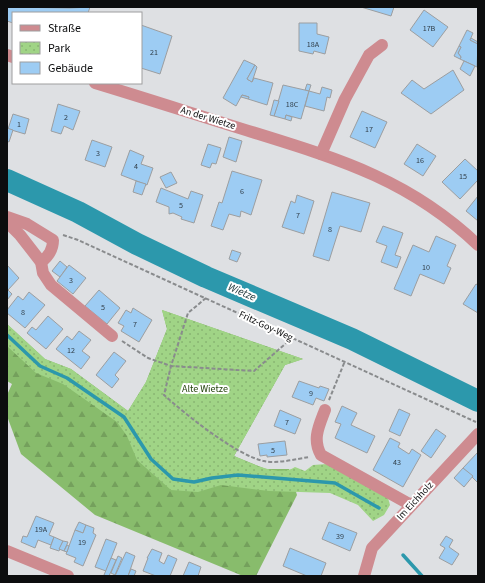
<svg xmlns="http://www.w3.org/2000/svg" width="485" height="583" viewBox="0 0 485 583" font-family="'Source Sans 3',sans-serif">
<defs>
<pattern id="forest-firs" width="22" height="20" patternUnits="userSpaceOnUse"><rect width="22" height="20" fill="#88bc6c"/><path d="M5 1l3.5 6h-7zM16 11l3.5 6h-7z" fill="#74a05c"/></pattern>
<pattern id="park-dots" width="8" height="8" patternUnits="userSpaceOnUse"><rect width="8" height="8" fill="#a0d486"/><path d="M2 2h.1M6 6h.1" fill="none" stroke="#89b572" stroke-width="1.8" stroke-linecap="round"/></pattern>
</defs>
<rect width="100%" height="100%" fill="#dee0e3"/>
<polygon fill="url(#forest-firs)" points="162,310 303,359 285,365 234,456 266,469 289,469 297,495 256,576 243,576 95,515 21,454 7,416 7,395 12,384 7,381 7,324 45,359 71,369 128,411 146,382 167,329"/>
<path fill="url(#park-dots)" d="M162,310L303,359L285,365L234,456C249,462 279,478 295,467L305,471L313,465L327,464L388,498L390,505L384,515L373,521L358,505L330,493L269,491L221,485L198,492L171,490L137,460L127,436L117,422L63,384L36,373L7,346V324L45,359L71,369L128,411L146,382L167,329Z"/>
<g fill="none" stroke-linecap="round" stroke-linejoin="round">
<g stroke="#2c98ac" stroke-width="3.5">
<polyline points="7,335 40,366 67,378 124,417 151,459 173,479 194,482 212,478 238,475 335,483 379,508"/>
<polyline points="403,555 422,576"/>
</g>
<polyline stroke="#2c98ac" stroke-width="22" points="7,180 78,212 137,244 206,277 352,339 478,401"/>
</g>
<g fill="#9dccf3" stroke="#9c9ea0">
<polygon points="7,7 70,8 90,7 88,13 13,13 13,23 7,21"/>
<polygon points="361,7 394,7 391,16"/>
<polygon points="424,10 448,27 433,47 410,30"/>
<polygon points="299,23 317,23 317,34 329,37 325,54 314,51 313,54 299,51"/>
<polygon points="141,25 172,36 160,74 141,68"/>
<polygon points="467,30 473,33 470,40 478,44 477,67 460,59 461,57 458,53 461,47 459,46"/>
<polygon points="471,38 478,42 478,44 470,40"/>
<polygon points="459,46 461,47 458,53 461,57 460,59 454,56"/>
<polygon points="244,60 255,65 247,79 252,82 254,78 273,83 267,105 248,99 249,97 242,95 236,106 223,98"/>
<polygon points="464,61 475,66 470,76 460,69"/>
<polygon points="255,65 257,67 252,82 247,79"/>
<polygon points="453,70 464,90 431,114 401,93 412,80 424,89"/>
<polygon points="307,84 311,85 309,91 305,90"/>
<polygon points="283,85 309,91 301,119 286,115 285,119 274,116"/>
<polygon points="322,87 332,90 330,98 327,97 324,111 305,106 309,91 320,94"/>
<polygon points="242,95 249,97 248,99 241,97"/>
<polygon points="274,100 279,101 274,116 270,115"/>
<polygon points="58,104 80,111 73,130 64,126 61,134 51,131"/>
<polygon points="362,111 387,122 375,148 350,137"/>
<polygon points="13,114 29,119 25,134 8,129"/>
<polygon points="286,115 292,117 291,121 285,119"/>
<polygon points="7,128 13,130 9,142 7,141"/>
<polygon points="229,137 242,141 236,162 223,157"/>
<polygon points="92,140 112,147 105,167 85,160"/>
<polygon points="208,144 221,148 216,164 212,163 210,168 201,165"/>
<polygon points="417,144 436,156 423,176 404,164"/>
<polygon points="130,150 144,156 141,164 153,168 147,185 121,175"/>
<polygon points="465,159 478,171 478,180 460,199 442,182"/>
<polygon points="232,171 262,180 251,215 241,211 240,217 229,214 223,230 211,226 219,202 222,203"/>
<polygon points="171,172 177,183 166,188 160,177"/>
<polygon points="136,181 146,184 142,195 133,192"/>
<polygon points="161,188 188,199 191,191 203,195 194,223 181,219 182,217 173,213 169,214 169,207 156,202"/>
<polygon points="332,192 370,203 361,232 340,226 329,261 313,256"/>
<polygon points="297,195 314,201 304,234 282,227 291,201 295,203"/>
<polygon points="478,196 478,221 466,211"/>
<polygon points="383,226 403,233 395,255 401,257 397,268 381,262 387,246 376,242"/>
<polygon points="436,236 456,245 447,266 451,268 444,284 420,274 411,296 394,289 413,245 429,252"/>
<polygon points="232,250 241,253 237,262 229,259"/>
<polygon points="60,261 67,267 60,277 52,271"/>
<polygon points="7,265 19,278 8,290 12,294 7,300"/>
<polygon points="69,265 86,278 73,294 57,281"/>
<polygon points="476,284 478,285 478,313 463,304"/>
<polygon points="99,290 120,308 107,324 85,306"/>
<polygon points="29,292 45,305 25,328 7,313 7,310 18,296 23,300"/>
<polygon points="133,308 152,320 139,342 121,331 124,326 118,323 126,310 131,313"/>
<polygon points="48,316 63,329 46,349 27,333 32,327 36,330"/>
<polygon points="79,331 91,340 82,351 90,357 81,369 56,349 67,336 72,340"/>
<polygon points="114,352 126,361 115,375 119,379 112,388 96,375"/>
<polygon points="299,381 319,388 320,386 329,389 324,401 316,398 313,405 292,397"/>
<polygon points="342,406 357,413 351,425 375,436 367,453 335,438 341,424 335,422"/>
<polygon points="399,409 410,414 400,436 389,431"/>
<polygon points="280,410 301,419 295,434 274,426"/>
<polygon points="436,429 446,436 431,458 421,451"/>
<polygon points="390,438 400,443 398,447 409,454 412,449 421,455 403,487 373,470"/>
<polygon points="285,441 287,455 267,457 267,455 260,456 258,444"/>
<polygon points="478,452 478,483 463,468"/>
<polygon points="463,468 473,476 464,487 454,478"/>
<polygon points="36,516 54,523 49,535 54,537 51,545 38,540 35,548 21,542 23,536 27,537"/>
<polygon points="79,522 86,525 83,533 75,530"/>
<polygon points="329,522 357,533 350,551 322,539"/>
<polygon points="86,525 94,528 93,533 96,535 83,566 74,562 76,558 66,554 75,530 83,533"/>
<polygon points="446,536 453,540 449,547 459,554 452,565 439,558 445,548 440,545"/>
<polygon points="54,537 63,541 59,551 50,548"/>
<polygon points="106,539 117,543 106,571 95,567"/>
<polygon points="63,541 68,542 64,551 59,549"/>
<polygon points="67,545 69,546 67,552 64,551"/>
<polygon points="290,548 326,563 321,576 307,576 283,566"/>
<polygon points="152,549 162,553 159,561 164,564 168,555 177,559 170,576 156,576 143,571 148,558 147,558"/>
<polygon points="126,552 135,556 128,576 115,576"/>
<polygon points="118,556 122,558 115,575 111,573"/>
<polygon points="111,558 116,560 109,576 107,576 104,575"/>
<polygon points="189,562 201,567 198,576 183,576"/>
<polygon points="131,569 136,571 134,576 128,576"/>
</g>
<g fill="none" stroke-linecap="round" stroke-linejoin="round">
<g stroke="#898b8d" stroke-width="2" stroke-dasharray="4 2" stroke-linecap="butt">
<polyline points="63,235 78,240 476,422"/>
<path d="M206,298L188,313L171,366L164,395C185,414 237,456 264,461C277,464 296,459 309,457"/>
<polyline points="122,341 148,358 171,366 254,371 292,338"/>
<polyline points="329,400 345,361"/>
</g>
<g stroke="#ce8b90" stroke-width="12">
<polyline points="7,55 13,57"/>
<path d="M95,83C148,99 200,116 252,132C339,159 410,180 478,245"/>
<polyline points="321,154 345,99 369,55 382,45"/>
<path d="M7,217L27,224L53,240C53,250 49,256 41,262"/>
<polyline points="7,222 20,235 41,262 43,273 51,285 112,336"/>
<path d="M325,410C319,426 312,439 321,455L411,505"/>
<polyline points="7,551 68,576"/>
<polyline points="364,576 372,548 478,434"/>
</g>
</g>
<g text-anchor="middle" dominant-baseline="central" stroke-width="4" stroke-linejoin="round" paint-order="stroke">
<g font-size="8" fill="#303d47">
<text x="429" y="28">17B</text>
<text x="313" y="44">18A</text>
<text x="154" y="52">21</text>
<text x="292" y="104">18C</text>
<text x="66" y="117">2</text>
<text x="19" y="124">1</text>
<text x="369" y="129">17</text>
<text x="98" y="153">3</text>
<text x="420" y="160">16</text>
<text x="136" y="166">4</text>
<text x="463" y="176">15</text>
<text x="242" y="191">6</text>
<text x="181" y="205">5</text>
<text x="298" y="215">7</text>
<text x="330" y="229">8</text>
<text x="426" y="267">10</text>
<text x="71" y="280">3</text>
<text x="103" y="307">5</text>
<text x="23" y="312">8</text>
<text x="135" y="324">7</text>
<text x="71" y="350">12</text>
<text x="311" y="393">9</text>
<text x="287" y="422">7</text>
<text x="273" y="450">5</text>
<text x="397" y="462">43</text>
<text x="41" y="529">19A</text>
<text x="340" y="536">39</text>
<text x="82" y="542">19</text>
</g>
<g font-size="10" fill="#0c0d0e" stroke="#fff">
<text transform="translate(208 118) rotate(17)">An der Wietze</text>
<text transform="translate(266 326) rotate(25)">Fritz-Goy-Weg</text>
<text transform="translate(415 501) rotate(-47)">Im Eichholz</text>
</g>
<g font-size="10" fill="#1d3e04" stroke="#fff">
<text x="205" y="389">Alte Wietze</text>
</g>
<g font-size="11" font-style="italic" fill="#1c3438" stroke="#fff">
<text transform="translate(242 292) rotate(23)">Wietze</text>
</g>
</g>
<rect width="485" height="583" fill="none" stroke="#0c0d0e" stroke-width="16"/>
<rect x="12" y="12" width="130" height="72" fill="#ffffff" stroke="#9e9e9f"/>
<rect x="20" y="25" width="20" height="6" fill="#ce8b90" stroke="#9e9e9f"/>
<text x="48" y="32" font-size="12" fill="#0c0d0e">Straße</text>
<rect x="20" y="42" width="20" height="12" fill="url(#park-dots)" stroke="#9e9e9f"/>
<text x="48" y="52" font-size="12" fill="#0c0d0e">Park</text>
<rect x="20" y="62" width="20" height="12" fill="#9dccf3" stroke="#9e9e9f"/>
<text x="48" y="72" font-size="12" fill="#0c0d0e">Gebäude</text>
</svg>
